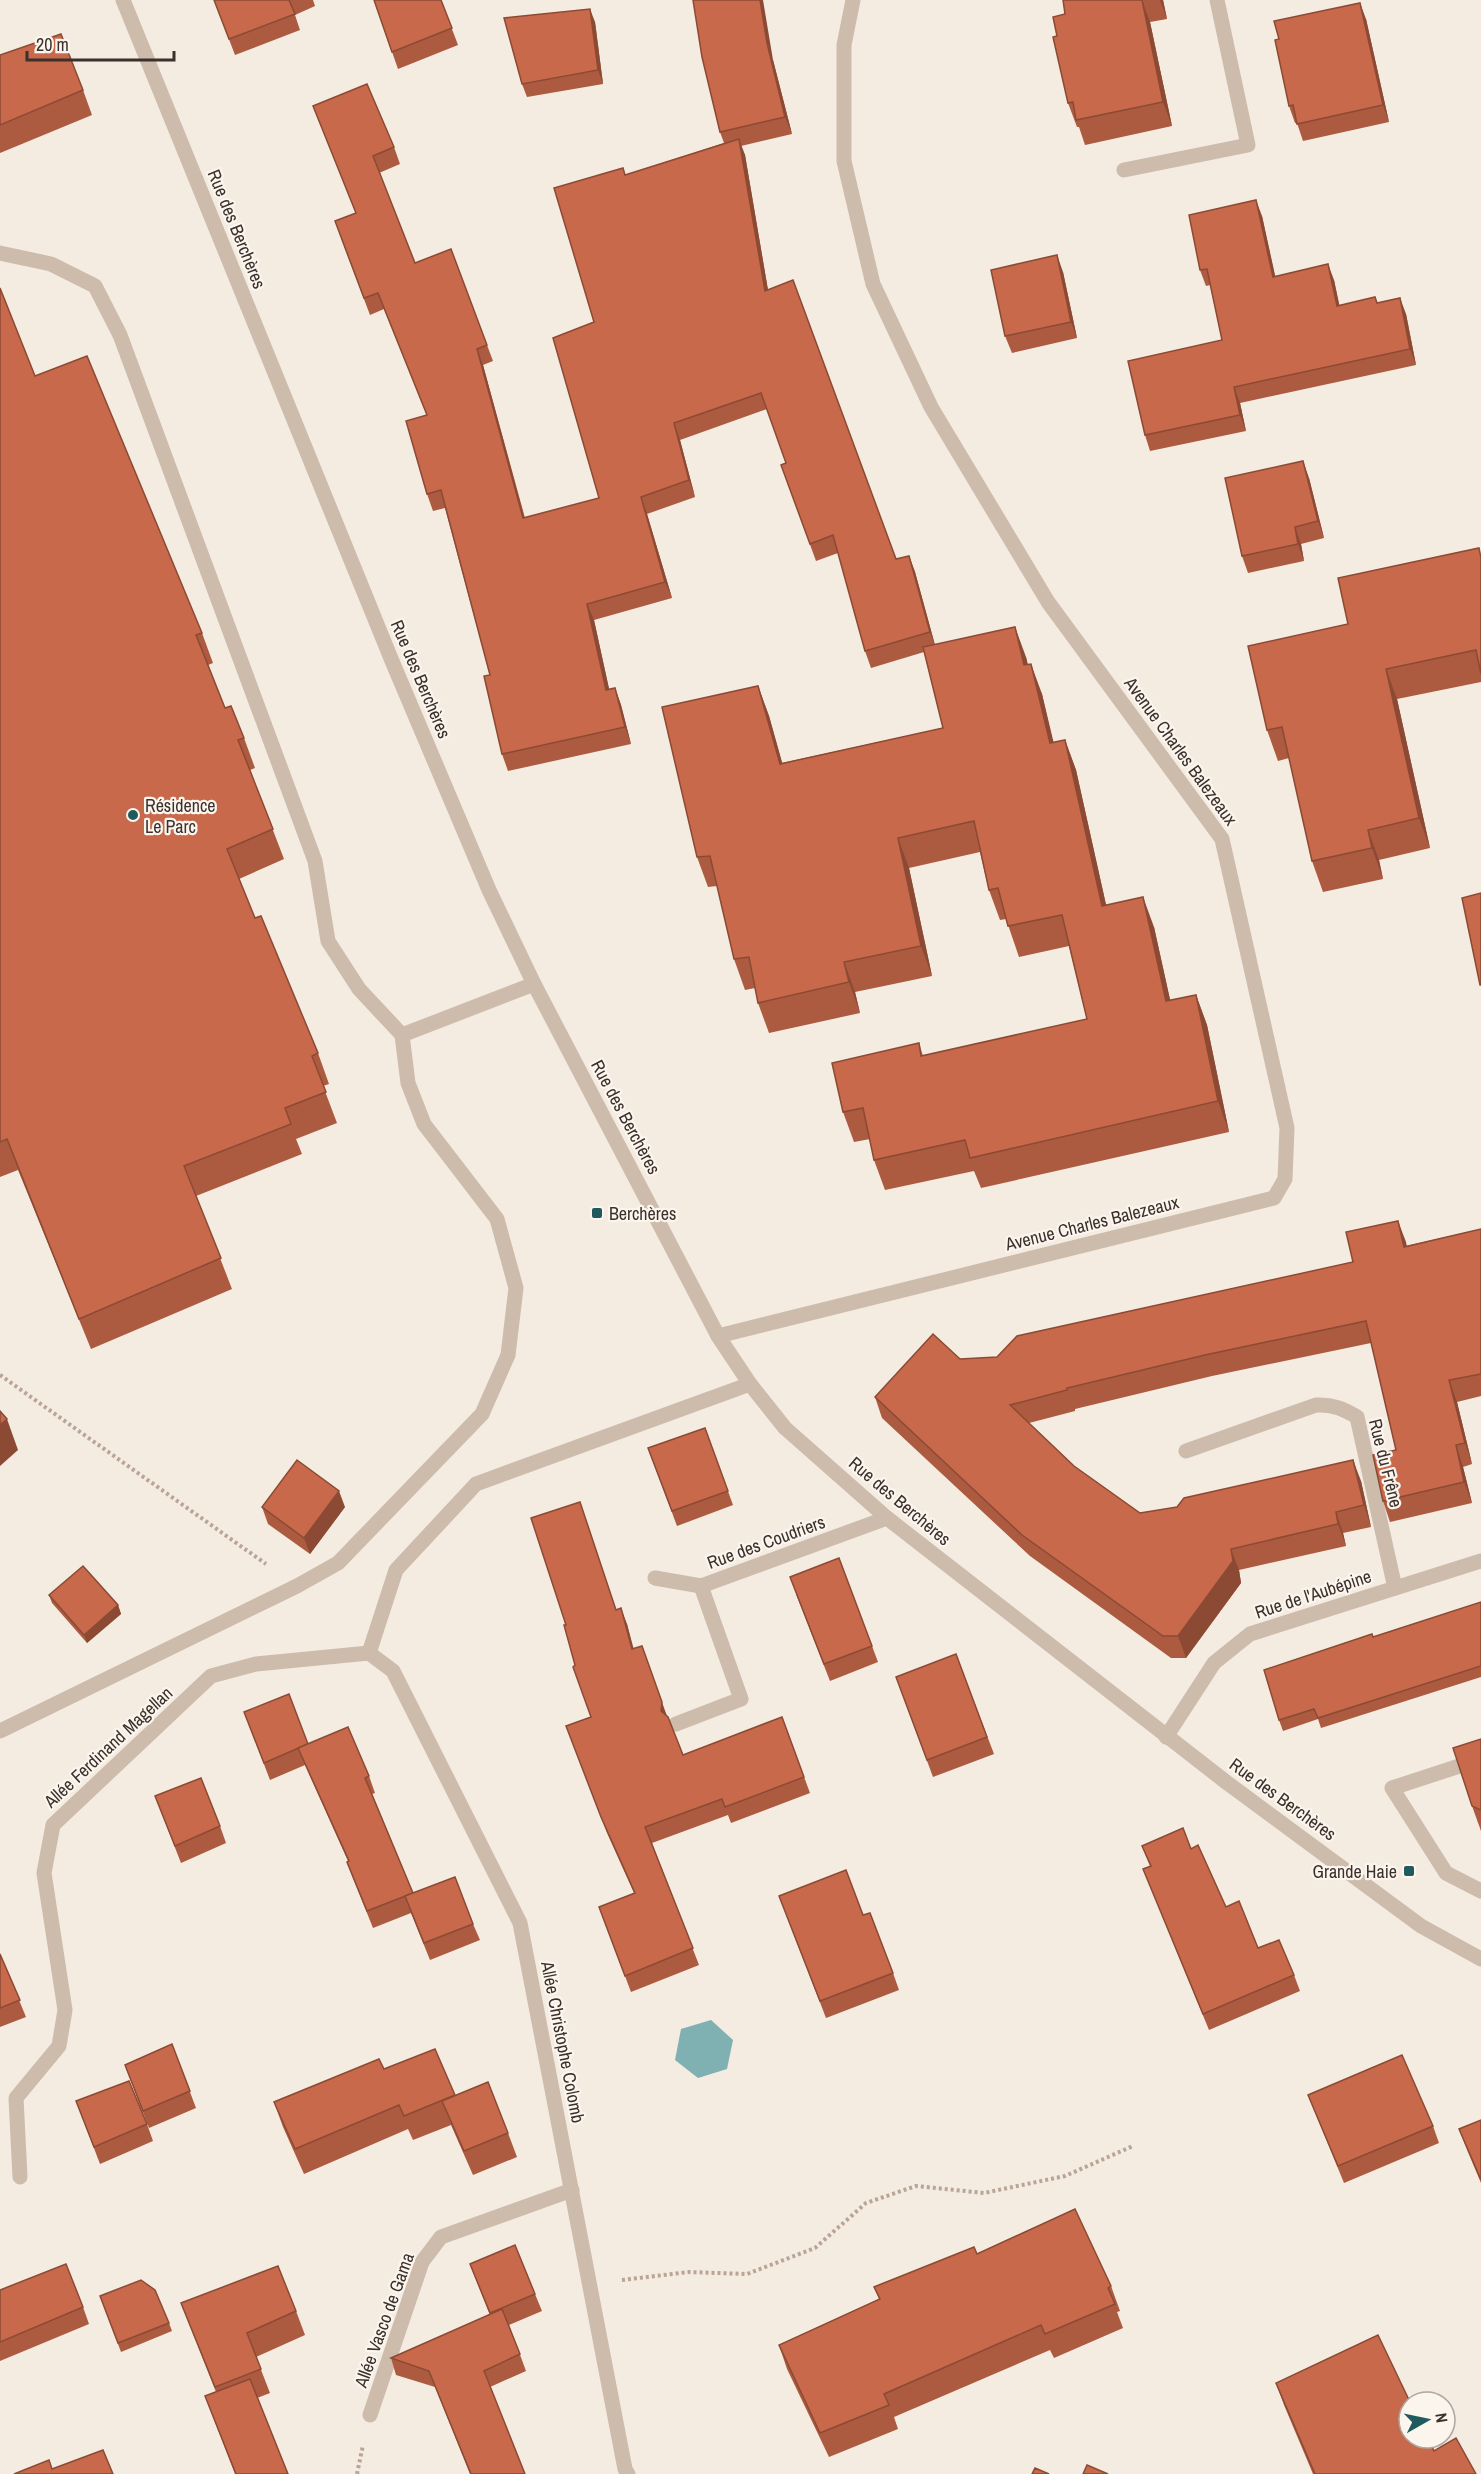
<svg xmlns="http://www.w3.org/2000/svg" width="1481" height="2474" viewBox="0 0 1481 2474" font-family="'Archivo Narrow',sans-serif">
<rect width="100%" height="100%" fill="#f4ebe1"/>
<polygon fill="#7fb0b2" points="711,2020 733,2040 727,2069 698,2078 675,2060 681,2029"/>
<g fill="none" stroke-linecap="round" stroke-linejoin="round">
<g stroke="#b9a596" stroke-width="4" stroke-dasharray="3 3" stroke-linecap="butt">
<polyline points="0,1375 266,1564"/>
<polyline points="622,2280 689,2272 747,2274 815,2248 866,2203 916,2186 984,2193 1065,2176 1133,2146"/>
<polyline points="357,2474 363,2445"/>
</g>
<g stroke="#cdbbac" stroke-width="15">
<polyline points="123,0 392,661 489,890 534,984 718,1336 750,1384 785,1428 887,1518 1226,1782 1421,1926 1481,1959"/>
<polyline points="1124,170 1248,145 1217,0"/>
<polyline points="0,253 51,264 95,286 120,335 315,861 328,941 359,989 402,1035 408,1083 424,1124 497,1219 516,1288 508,1355 482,1414 338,1563 297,1586 0,1731"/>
<polyline points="402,1035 534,984"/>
<polyline points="718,1336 1274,1198 1285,1179 1287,1128 1222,839 1048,602 931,407 873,284 844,161 844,45 853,0"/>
<path d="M1186,1451L1316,1405C1332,1404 1344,1409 1357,1417L1395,1588"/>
<polyline points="655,1578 701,1586"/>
<polyline points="369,1653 393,1671 520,1923 625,2469 628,2474"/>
<polyline points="369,1653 396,1570 476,1484 750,1384"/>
<polyline points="676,1724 741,1699 701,1586 887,1518"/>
<polyline points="1166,1737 1214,1663 1250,1634 1481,1561"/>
<polyline points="1481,1759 1392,1788 1446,1873 1481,1891"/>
<polyline points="20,2177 16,2098 59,2046 65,2010 44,1873 53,1825 211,1676 256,1664 369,1653"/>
<polyline points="370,2415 422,2262 441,2237 572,2190"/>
</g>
</g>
<g fill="#ac5a40">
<polygon points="214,0 313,0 315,6 295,15 300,30 235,55"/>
<polygon points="374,0 441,0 458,45 398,69"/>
<polygon points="1063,0 1163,0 1167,19 1150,22 1172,126 1085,145 1079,127 1077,127 1068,103 1057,36 1065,14"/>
<polygon points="1366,19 1389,122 1303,141 1297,123 1295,123 1289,106"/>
<polygon points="595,22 603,84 527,97 522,84"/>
<polygon points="0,55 83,90 92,115 0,153"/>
<polygon points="773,60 792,134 741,146 745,155 768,290 896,559 909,556 915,572 935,645 1026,657 1028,665 1042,694 1053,743 1065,740 1076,770 1106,905 1154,927 1170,1000 1196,995 1207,1025 1229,1132 981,1188 974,1171 885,1190 874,1160 870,1139 854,1142 843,1112 919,1043 923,1056 1087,1019 1069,946 1019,957 1006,919 1000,920 989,890 980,852 909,868 932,976 855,992 860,1013 769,1033 758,1003 755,988 745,990 734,959 717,886 708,887 697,857 758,686 769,716 782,763 943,728 924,652 871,668 865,651 838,553 816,561 781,465 786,463 767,409 680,440 695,497 647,514 672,598 594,620 609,689 615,688 621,705 631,744 508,771 502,754 490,675 445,508 433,511 427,494 427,415 384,309 370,315 341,238 356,213 313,106 394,147 400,164 379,173 415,263 487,345 493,361 483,365 525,518 599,498 594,322 626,175 724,143 720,132"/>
<polygon points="1262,216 1275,277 1334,280 1339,305 1377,303 1406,314 1416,365 1240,403 1246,431 1150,451 1145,435 1222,340 1210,285 1206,286 1200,270"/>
<polygon points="1063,272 1077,338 1012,353 1005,336"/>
<polygon points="0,288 35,376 202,633 213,663 208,665 225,708 244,738 255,768 250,770 284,859 239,879 255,918 318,1053 329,1084 323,1086 337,1123 296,1139 302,1154 196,1196 232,1289 91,1349 18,1170 0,1177"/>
<polygon points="1309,478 1324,538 1301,544 1304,561 1248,573 1242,556"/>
<polygon points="1481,554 1481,682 1397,699 1430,848 1379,860 1383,879 1323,892 1312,861 1289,758 1278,761 1267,730 1348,624"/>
<polygon points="1481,1229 1481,1396 1457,1402 1472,1464 1463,1467 1472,1503 1390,1522 1383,1501 1396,1450 1371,1343 1212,1376 1075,1409 1075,1411 1029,1423 1074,1466 1140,1513 1361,1481 1371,1527 1343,1533 1346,1546 1239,1570 1241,1583 1186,1658 1171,1658 1030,1556 882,1418 875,1397 960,1359 997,1357 1353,1262 1406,1242 1406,1246"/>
<polygon points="705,1428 733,1505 677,1526 648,1448"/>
<polygon points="262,1507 345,1507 310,1554 268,1524"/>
<polygon points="839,1558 878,1662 830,1681 796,1594"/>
<polygon points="49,1595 118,1605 121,1614 87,1643 52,1603"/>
<polygon points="1481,1602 1481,1677 1321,1728 1318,1719 1283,1731 1279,1720 1373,1637"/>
<polygon points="616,1610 627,1624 633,1649 667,1716 683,1755 782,1717 810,1793 731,1823 728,1815 652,1843 699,1965 631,1992 599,1907 634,1893 607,1833 566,1726 591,1717"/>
<polygon points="956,1654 994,1754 933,1777 896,1677"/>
<polygon points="244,1712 308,1744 369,1776 375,1793 372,1794 413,1893 473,1924 480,1940 430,1960 411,1913 373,1928 353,1878 347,1862 348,1861 305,1765 270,1780"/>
<polygon points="1481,1739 1481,1831 1472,1806"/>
<polygon points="155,1796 220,1826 226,1843 181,1863"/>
<polygon points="1142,1846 1191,1849 1226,1907 1258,1948 1294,1975 1300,1991 1209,2030 1143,1869 1150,1866"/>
<polygon points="779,1896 863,1915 893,1973 899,1990 826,2018"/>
<polygon points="0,1954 26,2017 0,2027"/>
<polygon points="172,2044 196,2108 149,2128 125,2065"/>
<polygon points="1308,2095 1433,2126 1439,2143 1344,2183"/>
<polygon points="455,2096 508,2133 517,2157 473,2175 451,2125 413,2140 408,2129 304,2174 283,2127 274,2102"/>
<polygon points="76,2101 147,2124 153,2141 100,2164"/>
<polygon points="1481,2120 1481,2183 1468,2152 1459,2129"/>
<polygon points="977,2254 1111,2286 1120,2311 1117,2312 1123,2328 1054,2358 1050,2350 894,2417 898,2429 829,2457 787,2369 779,2345 879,2299 874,2287"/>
<polygon points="470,2264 535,2294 542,2311 509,2325 526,2371 490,2387 525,2474 470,2474 435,2387 396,2375 391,2358 490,2315"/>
<polygon points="0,2290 83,2307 89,2324 0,2361"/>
<polygon points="100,2296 169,2323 172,2331 121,2352"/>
<polygon points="181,2303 296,2311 305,2335 256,2357 270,2393 257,2398 288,2474 235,2474 205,2396 216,2392"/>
<polygon points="1276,2383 1434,2451 1476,2474 1313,2474 1284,2405"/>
</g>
<g fill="#8c4a34">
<polygon points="760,0 763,0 773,60 792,134 785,117 767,43"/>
<polygon points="1142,0 1150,22 1172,126 1163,102"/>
<polygon points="1160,0 1163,0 1167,19"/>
<polygon points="1360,3 1366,19 1389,122 1383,105"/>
<polygon points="590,9 595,22 603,84 598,70"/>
<polygon points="739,139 745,155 771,308 765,291"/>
<polygon points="1256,200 1262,216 1279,293 1273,277"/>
<polygon points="1057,255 1063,272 1077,338 1071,322"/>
<polygon points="1328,264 1334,280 1343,322 1337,306"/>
<polygon points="1400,298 1406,314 1416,365 1410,349"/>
<polygon points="477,349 483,365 529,535 523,518"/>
<polygon points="1234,387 1240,403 1246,431 1240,415"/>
<polygon points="674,423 680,440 695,497 689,480"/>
<polygon points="1303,461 1309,478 1324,538 1318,521"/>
<polygon points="641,497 647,514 672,598 665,582"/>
<polygon points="1295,527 1301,544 1304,561 1298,544"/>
<polygon points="909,556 915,572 936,649 930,632"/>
<polygon points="587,604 594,620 613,707 606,690"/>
<polygon points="1015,627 1026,657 1035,696 1024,665"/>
<polygon points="1031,664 1042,694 1061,773 1050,743"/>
<polygon points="1386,669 1397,699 1430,848 1419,818"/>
<polygon points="758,686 769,716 791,794 780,764"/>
<polygon points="615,688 621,705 631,744 625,727"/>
<polygon points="1065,740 1076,770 1113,936 1102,906"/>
<polygon points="1368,830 1379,860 1383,879 1372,848"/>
<polygon points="898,838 909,868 932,976 921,946"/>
<polygon points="1143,897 1154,927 1177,1031 1166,1001"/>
<polygon points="844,962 855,992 860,1013 849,982"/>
<polygon points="1196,995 1207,1025 1229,1132 1218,1101"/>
<polygon points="1398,1221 1406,1242 1411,1268 1404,1247"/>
<polygon points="1449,1380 1457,1402 1472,1464 1465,1443"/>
<polygon points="7,1419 18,1450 0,1466 0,1425"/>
<polygon points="1456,1445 1463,1467 1472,1503 1464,1482"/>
<polygon points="1353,1460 1361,1481 1371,1527 1364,1505"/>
<polygon points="339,1491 345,1507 310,1554 304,1538"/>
<polygon points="1336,1512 1343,1533 1346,1546 1338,1524"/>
<polygon points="1231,1549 1239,1570 1241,1583 1186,1658 1178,1636"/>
<polygon points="118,1605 121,1614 87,1643 84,1635"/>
<polygon points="621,1608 627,1624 638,1665 632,1649"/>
<polygon points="642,1646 668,1719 661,1711"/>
</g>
<g fill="#c8694b" stroke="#8c4a34" stroke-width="1.5">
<polygon points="214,0 289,0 295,14 229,39"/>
<polygon points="374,0 441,0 452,28 392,52"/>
<polygon points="693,0 760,0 767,43 785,117 720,132 702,57"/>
<polygon points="1063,0 1142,0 1163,102 1076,120 1073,102 1068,103 1053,37 1057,36 1053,17 1065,14"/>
<polygon points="1360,3 1383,105 1297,124 1293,105 1289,106 1275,40 1279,39 1274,21"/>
<polygon points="590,9 598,70 522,84 504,18"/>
<polygon points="61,34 83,90 0,125 0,55"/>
<polygon points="367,84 394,147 373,156 415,263 451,249 487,345 477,349 523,518 599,498 553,338 594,322 554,188 623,168 625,175 739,139 765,291 793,280 896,559 909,556 930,632 865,651 833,535 810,544 781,465 786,463 761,393 674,423 689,480 641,497 665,582 587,604 606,690 615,688 625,727 502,754 484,676 490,675 441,490 427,494 406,421 427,415 378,293 364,298 335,221 356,213 313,106"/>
<polygon points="1256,200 1273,277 1328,264 1337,306 1375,297 1377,303 1400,298 1410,349 1234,387 1240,415 1145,435 1128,361 1222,340 1207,269 1200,270 1189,215"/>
<polygon points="1057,255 1071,322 1005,336 991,270"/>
<polygon points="0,288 35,376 87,356 202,633 196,635 225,708 231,706 244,738 238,740 273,829 227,849 255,918 261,916 318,1053 312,1056 326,1092 285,1108 291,1124 184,1166 221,1258 79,1319 7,1139 0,1142"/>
<polygon points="1303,461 1318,521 1295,527 1298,544 1242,556 1225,478"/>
<polygon points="1479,548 1481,558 1481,674 1476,650 1386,669 1419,818 1368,830 1372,848 1312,861 1282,727 1267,730 1248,646 1348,624 1338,578"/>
<polygon points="1015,627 1024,665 1031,664 1050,743 1065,740 1102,906 1143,897 1166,1001 1196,995 1218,1101 970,1158 965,1140 874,1160 863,1108 843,1112 832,1063 919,1043 921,1056 1087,1019 1062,915 1008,926 998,888 989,890 974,821 898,838 921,946 844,962 849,982 758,1003 749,957 734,959 710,856 697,857 662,707 758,686 780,764 943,728 923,647"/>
<polygon points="1481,893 1481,985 1480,985 1462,898"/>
<polygon points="1398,1221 1404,1247 1481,1229 1481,1374 1449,1380 1465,1443 1456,1445 1464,1482 1383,1501 1373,1455 1396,1450 1366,1321 1205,1355 1067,1388 1067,1390 1010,1405 1074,1466 1140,1513 1177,1507 1184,1498 1353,1460 1364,1505 1336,1512 1338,1524 1231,1549 1233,1561 1178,1636 1163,1636 1022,1535 875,1397 933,1334 960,1359 997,1357 1017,1336 1353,1262 1346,1232"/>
<polygon points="0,1411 7,1419 0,1425"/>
<polygon points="705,1428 728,1491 672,1511 648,1448"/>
<polygon points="297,1460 339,1491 304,1538 262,1507"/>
<polygon points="580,1502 616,1610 621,1608 632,1649 642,1646 662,1702 661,1711 668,1717 683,1755 782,1717 804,1777 725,1807 722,1799 645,1827 693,1948 625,1976 599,1907 635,1893 601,1817 566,1726 591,1717 573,1667 575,1665 564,1625 566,1625 531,1518"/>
<polygon points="839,1558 872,1646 824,1664 790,1577"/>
<polygon points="83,1566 118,1605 84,1635 49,1595"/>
<polygon points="1481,1602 1481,1666 1318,1718 1314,1709 1279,1720 1264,1670 1372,1634 1373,1637"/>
<polygon points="956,1654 987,1737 927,1760 896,1677"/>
<polygon points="289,1694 308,1744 264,1763 244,1712"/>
<polygon points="348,1727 369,1776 365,1778 413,1893 367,1911 347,1862 349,1861 298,1748"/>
<polygon points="1481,1739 1481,1810 1472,1806 1453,1748"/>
<polygon points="201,1778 220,1826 175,1846 155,1796"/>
<polygon points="1183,1828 1191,1849 1198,1845 1226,1907 1239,1901 1258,1948 1279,1940 1294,1975 1203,2014 1143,1869 1151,1866 1142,1846"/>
<polygon points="846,1870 863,1915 870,1913 893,1973 820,2001 779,1896"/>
<polygon points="455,1877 473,1924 424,1943 405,1896"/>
<polygon points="0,1954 20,2000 0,2008"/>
<polygon points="172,2044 190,2091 143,2111 125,2065"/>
<polygon points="435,2049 455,2095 404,2116 399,2105 295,2149 274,2102 379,2059 384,2069"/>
<polygon points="1402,2055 1433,2126 1338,2166 1308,2095"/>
<polygon points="129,2081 147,2124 94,2147 76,2101"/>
<polygon points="488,2082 508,2133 464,2151 442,2101"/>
<polygon points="1481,2120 1481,2180 1459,2129"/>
<polygon points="1075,2209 1111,2286 1108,2288 1115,2304 1045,2334 1041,2325 884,2394 889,2405 820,2433 779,2345 880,2299 874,2287 974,2247 977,2254"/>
<polygon points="515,2245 535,2294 490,2313 470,2264"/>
<polygon points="66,2264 83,2307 0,2342 0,2290"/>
<polygon points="278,2266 296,2311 247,2333 261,2369 215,2387 181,2303"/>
<polygon points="141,2280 155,2290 169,2323 118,2343 100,2296"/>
<polygon points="502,2309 520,2354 484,2371 525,2474 471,2474 429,2371 391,2358"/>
<polygon points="1378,2335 1410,2402 1409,2402 1409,2438 1428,2438 1434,2451 1456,2438 1476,2474 1315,2474 1276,2383"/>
<polygon points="250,2379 288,2474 236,2474 205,2396"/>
<polygon points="103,2450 113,2474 14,2474 49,2460 52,2469"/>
<polygon points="1087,2465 1108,2474 1083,2474"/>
<polygon points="1035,2468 1049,2474 1032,2474"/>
</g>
<g fill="#1f5a5e" stroke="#fbf5ee" stroke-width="2">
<circle cx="133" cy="815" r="6"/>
<rect x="591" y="1207" width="12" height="12" rx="3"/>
<rect x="1403" y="1865" width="12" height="12" rx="3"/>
</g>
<g text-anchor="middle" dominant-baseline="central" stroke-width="4.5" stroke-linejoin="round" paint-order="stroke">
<g font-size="18" fill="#3b302b" stroke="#fbf5ee">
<text transform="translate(237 229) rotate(68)">Rue des Berchères</text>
<text transform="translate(421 679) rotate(67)">Rue des Berchères</text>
<text transform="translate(1181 751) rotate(54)">Avenue Charles Balezeaux</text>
<text transform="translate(626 1117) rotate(62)">Rue des Berchères</text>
<text transform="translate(1092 1223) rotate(-14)">Avenue Charles Balezeaux</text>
<text transform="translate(1386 1463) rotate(76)">Rue du Frêne</text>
<text transform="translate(900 1501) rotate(40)">Rue des Berchères</text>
<text transform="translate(766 1542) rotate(-20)">Rue des Coudriers</text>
<text transform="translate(1313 1594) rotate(-18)">Rue de l'Aubépine</text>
<text transform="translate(108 1747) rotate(-43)">Allée Ferdinand Magellan</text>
<text transform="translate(1283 1799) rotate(36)">Rue des Berchères</text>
<text transform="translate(563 2042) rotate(79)">Allée Christophe Colomb</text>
<text transform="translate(384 2320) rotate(-70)">Allée Vasco de Gama</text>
</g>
<g font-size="18" fill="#3b302b" stroke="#fbf5ee" text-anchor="start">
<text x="145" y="805">Résidence<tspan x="145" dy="21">Le Parc</tspan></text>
<text x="609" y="1213">Berchères</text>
<text x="1397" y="1871" text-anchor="end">Grande Haie</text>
</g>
</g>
<g transform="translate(1427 2420) rotate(81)"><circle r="28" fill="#fbf5ee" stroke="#aea6a0" stroke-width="1.5"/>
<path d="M0-4.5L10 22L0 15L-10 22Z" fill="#1f5a5e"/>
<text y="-9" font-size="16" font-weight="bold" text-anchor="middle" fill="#3b302b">N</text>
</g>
<path d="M27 51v9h147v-9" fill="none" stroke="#3b302b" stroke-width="3"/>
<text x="36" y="51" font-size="18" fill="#3b302b" stroke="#fbf5ee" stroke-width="4.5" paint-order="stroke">20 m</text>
</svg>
